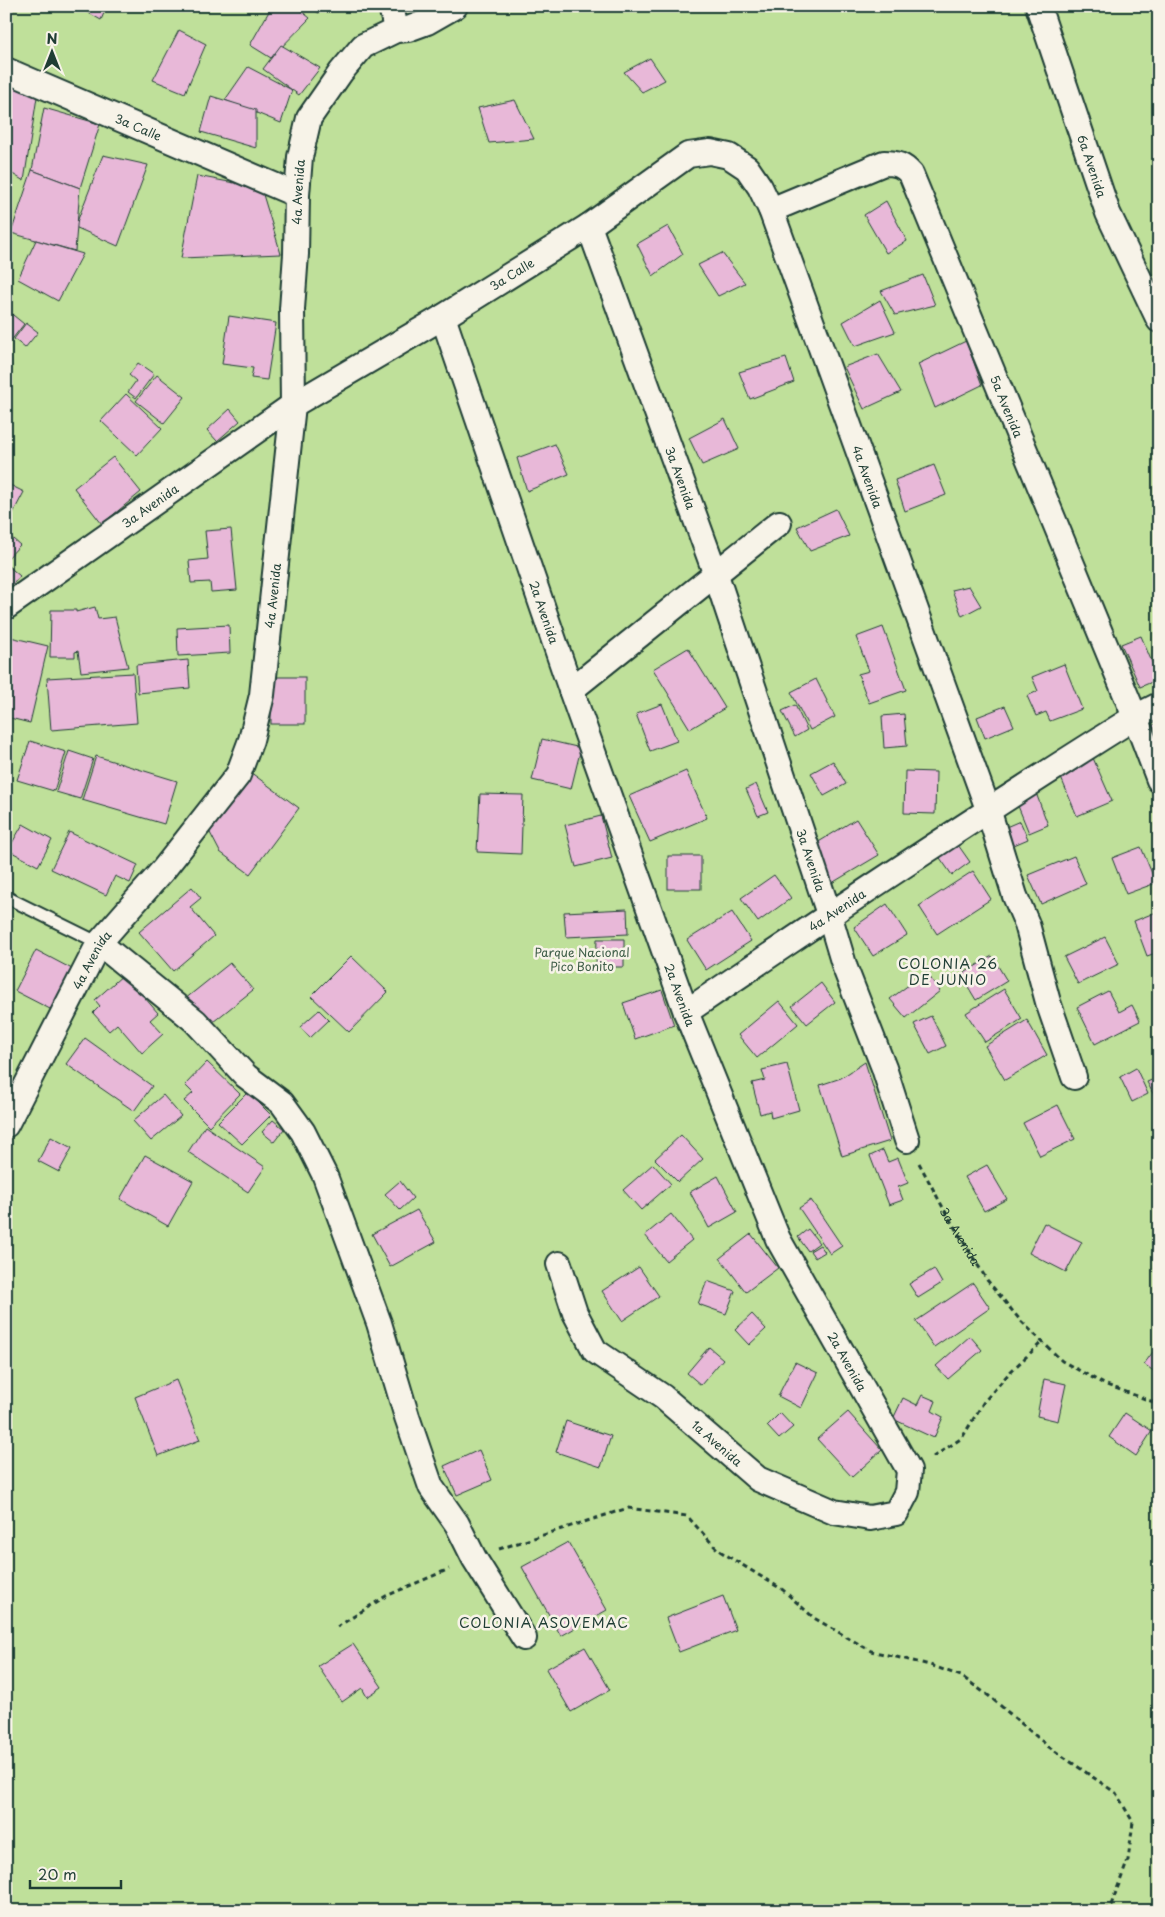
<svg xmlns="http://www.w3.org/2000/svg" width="1165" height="1917" viewBox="0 0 1165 1917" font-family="'Playpen Sans',sans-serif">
<rect width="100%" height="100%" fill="#f7f3e8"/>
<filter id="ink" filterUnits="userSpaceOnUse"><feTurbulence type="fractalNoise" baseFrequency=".02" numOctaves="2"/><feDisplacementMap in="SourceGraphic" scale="10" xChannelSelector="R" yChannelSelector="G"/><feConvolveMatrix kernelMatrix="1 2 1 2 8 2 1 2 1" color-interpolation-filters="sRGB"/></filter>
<g filter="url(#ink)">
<rect fill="#bfe09a" stroke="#6f8e67" x="6" y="6" width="1153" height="1905"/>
<g fill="#e8b8d8" stroke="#1f3d34">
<polygon points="76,6 107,6 101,20"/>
<polygon points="272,6 295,6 310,18 271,58 250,45"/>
<polygon points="305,6 323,6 319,13"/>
<polygon points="179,30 206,44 185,93 153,80"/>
<polygon points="281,45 320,68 299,95 263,69"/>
<polygon points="650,58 665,80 642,92 624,72"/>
<polygon points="248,67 292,90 281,123 225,100"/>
<polygon points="6,84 37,97 24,181 6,170"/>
<polygon points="211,96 256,110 256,148 201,132"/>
<polygon points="515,100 534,139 489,143 478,108"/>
<polygon points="44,108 100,124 80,188 32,170"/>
<polygon points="103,155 148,165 118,246 75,227"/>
<polygon points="32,170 80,188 75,251 11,233"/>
<polygon points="197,176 261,188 281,254 181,258"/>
<polygon points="886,201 907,241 886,253 864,215"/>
<polygon points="668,226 683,254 653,276 637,244"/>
<polygon points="36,240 83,254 58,301 18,279"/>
<polygon points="722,253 745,283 718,296 698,265"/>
<polygon points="923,275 935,305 895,315 881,291"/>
<polygon points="880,300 895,332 855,346 843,322"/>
<polygon points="8,311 24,324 6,347 6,314"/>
<polygon points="229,316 276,323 267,380 251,378 253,368 222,364"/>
<polygon points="26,323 38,332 25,348 14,339"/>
<polygon points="966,341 982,385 935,408 918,364"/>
<polygon points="878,354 901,392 864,409 844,367"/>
<polygon points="786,358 794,382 750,399 739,372"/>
<polygon points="138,363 154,374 136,398 128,392 136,381 129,375"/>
<polygon points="157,375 185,397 164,423 136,401"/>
<polygon points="126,394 162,428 137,455 101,421"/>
<polygon points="230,409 240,421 217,441 207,430"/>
<polygon points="725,419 739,449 702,465 689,438"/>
<polygon points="555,444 569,474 527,491 517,458"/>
<polygon points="113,457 141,492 102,524 74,488"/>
<polygon points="934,465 946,495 905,511 895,480"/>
<polygon points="6,483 24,492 12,515 6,512"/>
<polygon points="836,509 849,536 810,551 797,527"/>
<polygon points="231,529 237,590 211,592 210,582 191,583 189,561 208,559 205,531"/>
<polygon points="6,533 20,545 6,560"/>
<polygon points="6,564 20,576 6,592"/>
<polygon points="969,586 981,606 962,616 952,590"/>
<polygon points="95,607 98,619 115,617 128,667 81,672 78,651 75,652 75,657 50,657 51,610 76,610 76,612"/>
<polygon points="229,625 230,653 178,656 177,628"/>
<polygon points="883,627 906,690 869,703 858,674 869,671 856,637"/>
<polygon points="6,636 48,646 30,723 6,717"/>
<polygon points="1141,636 1159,679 1140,687 1121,644"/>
<polygon points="688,648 725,708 690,729 653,669"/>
<polygon points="188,660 190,688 138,693 136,665"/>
<polygon points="1064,664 1082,709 1050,721 1046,712 1036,716 1027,696 1038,691 1032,677"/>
<polygon points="133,673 137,723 51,730 47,678"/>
<rect x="271" y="677" width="34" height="47"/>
<polygon points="816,679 835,717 810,730 791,692"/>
<polygon points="662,704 677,741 650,751 636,714"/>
<polygon points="795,705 807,730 795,737 782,711"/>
<polygon points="1005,706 1014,726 985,738 977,717"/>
<polygon points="904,714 907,746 884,748 882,716"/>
<polygon points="1159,723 1159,737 1153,725"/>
<polygon points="542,739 581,748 571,789 532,780"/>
<polygon points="30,741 66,752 54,791 17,780"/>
<polygon points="69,751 93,759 80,799 56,792"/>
<polygon points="96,756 177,781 164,824 82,800"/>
<polygon points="1093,758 1112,801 1077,816 1059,773"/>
<polygon points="833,761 846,784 824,796 811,773"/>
<polygon points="686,771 707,818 650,842 629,796"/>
<polygon points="905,771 936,772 935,814 904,813"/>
<polygon points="250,772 299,808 250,874 220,852 208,829"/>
<polygon points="756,784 768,812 758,816 746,789"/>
<polygon points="1036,793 1048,825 1029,833 1016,801"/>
<polygon points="480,794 523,795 521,854 477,852"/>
<polygon points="601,816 612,858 576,867 565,825"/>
<polygon points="856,819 879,855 832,883 817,843"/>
<polygon points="1020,821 1028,839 1007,848 999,830"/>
<polygon points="23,824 52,840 38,866 8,850"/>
<polygon points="69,832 138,865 130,883 115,876 106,895 51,869"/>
<polygon points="956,842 970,862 952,875 938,855"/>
<polygon points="1141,847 1156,883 1126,894 1112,858"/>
<rect x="668" y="856" width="33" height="33"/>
<polygon points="1074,856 1086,884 1041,904 1028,875"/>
<polygon points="973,871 991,899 937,934 919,906"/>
<polygon points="774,875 791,898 758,922 741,898"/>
<polygon points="192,887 201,898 190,907 214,936 173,971 139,932"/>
<polygon points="887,904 907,935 873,956 854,927"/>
<polygon points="627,909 628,934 566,937 564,912"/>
<polygon points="1159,911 1159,952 1147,956 1134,921"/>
<polygon points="732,912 751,941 706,970 687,940"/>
<polygon points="1105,937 1119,964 1078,984 1064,957"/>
<polygon points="597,939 624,939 624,967 596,967"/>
<polygon points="36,950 72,969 52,1010 15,991"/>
<polygon points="351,956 388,992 349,1032 311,996"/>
<polygon points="992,956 1007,981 976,1000 961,975"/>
<polygon points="230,963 253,990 208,1026 185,999"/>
<polygon points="926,972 940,991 906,1018 890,999"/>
<polygon points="124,974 158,1013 150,1020 163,1034 142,1053 117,1024 109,1031 93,1013 100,1006 95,1000"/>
<polygon points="821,983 835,1002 807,1024 792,1006"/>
<polygon points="1004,989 1022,1019 985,1042 966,1013"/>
<polygon points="662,990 674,1025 635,1039 623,1003"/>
<polygon points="1108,991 1119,1012 1132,1005 1140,1021 1095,1044 1077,1007"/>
<polygon points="779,1001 798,1024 757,1058 738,1035"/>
<polygon points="319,1010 329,1020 310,1038 300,1027"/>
<polygon points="931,1016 946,1046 930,1054 914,1024"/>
<polygon points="1027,1020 1047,1055 1005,1080 985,1046"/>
<polygon points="85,1038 152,1086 134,1111 66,1064"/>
<polygon points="207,1062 240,1094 209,1126 184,1101 193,1093 185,1085"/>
<polygon points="865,1062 890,1141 842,1156 820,1085 841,1078"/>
<polygon points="787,1064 799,1110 771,1118 770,1111 760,1114 752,1083 765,1080 762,1070"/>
<polygon points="1136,1068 1148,1094 1132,1102 1120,1077"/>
<polygon points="1159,1077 1159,1105 1147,1082"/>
<polygon points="6,1083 17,1094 6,1104"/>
<polygon points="248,1092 271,1115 242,1144 218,1122"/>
<polygon points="163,1095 181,1116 151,1141 133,1121"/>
<polygon points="1058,1105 1075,1139 1040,1156 1023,1123"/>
<polygon points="273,1120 284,1129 274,1142 262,1132"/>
<polygon points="205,1126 265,1167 248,1192 188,1152"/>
<polygon points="681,1135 703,1159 678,1182 655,1159"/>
<polygon points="51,1137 72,1148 59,1172 38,1161"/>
<polygon points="883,1150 888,1162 898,1158 908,1183 898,1187 903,1200 889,1205 870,1156"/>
<polygon points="145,1155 193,1181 168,1226 120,1199"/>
<polygon points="653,1164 671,1184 641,1210 623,1190"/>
<polygon points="987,1165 1007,1199 984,1211 965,1177"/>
<polygon points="718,1176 737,1212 709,1228 690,1192"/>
<polygon points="400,1181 413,1198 400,1210 385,1194"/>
<polygon points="811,1200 842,1246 830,1254 799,1208"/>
<polygon points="417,1210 436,1242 390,1267 372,1234"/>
<polygon points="671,1214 692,1240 666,1261 645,1235"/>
<polygon points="1044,1223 1082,1242 1066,1272 1029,1253"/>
<polygon points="808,1229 819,1243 808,1251 798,1237"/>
<polygon points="751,1234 778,1268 746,1292 720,1258"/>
<polygon points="820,1245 825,1252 815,1258 810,1251"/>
<polygon points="639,1267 659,1296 622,1321 602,1291"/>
<polygon points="934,1269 942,1283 918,1298 909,1284"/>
<polygon points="707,1281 735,1291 726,1314 698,1304"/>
<polygon points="973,1283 990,1308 934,1347 916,1321"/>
<polygon points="752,1314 766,1329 749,1345 735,1330"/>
<polygon points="970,1336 982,1350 948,1379 936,1366"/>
<polygon points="1159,1344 1159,1375 1144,1364"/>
<polygon points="709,1347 723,1359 701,1385 687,1373"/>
<polygon points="795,1362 818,1373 801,1408 778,1396"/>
<polygon points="1044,1379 1066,1384 1058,1421 1037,1416"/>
<polygon points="176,1380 200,1440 158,1456 135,1397"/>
<polygon points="922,1395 936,1401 932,1411 943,1417 934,1438 893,1419 903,1398 917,1405"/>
<polygon points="848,1412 882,1450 852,1477 817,1439"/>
<polygon points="780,1413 793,1427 779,1439 767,1426"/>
<polygon points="1125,1413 1152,1431 1136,1456 1109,1437"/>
<polygon points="566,1421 611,1436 601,1467 556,1452"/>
<polygon points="479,1450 492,1480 457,1495 444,1466"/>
<polygon points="568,1542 607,1610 561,1636 522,1567"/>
<polygon points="723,1596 736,1630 679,1652 666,1618"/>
<polygon points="353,1644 382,1687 367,1697 362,1688 342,1702 318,1666"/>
<polygon points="585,1647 610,1690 571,1712 546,1669"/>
</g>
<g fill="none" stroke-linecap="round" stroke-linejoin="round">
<defs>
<polyline id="lane" points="6,897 99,943"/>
<g id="street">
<polyline points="391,6 396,30"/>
<path id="s2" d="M1038,6L1108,213L1159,320"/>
<path id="s3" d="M6,70L297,195"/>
<path id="s4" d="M771,210L884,163C897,163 903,165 911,174L1135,717L1159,780"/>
<path id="s5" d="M589,226L716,575L829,914L845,968L884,1068L907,1140"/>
<path id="s6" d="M443,317L571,690L686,1012L778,1239L909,1470L907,1492L896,1513L870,1518L834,1512L758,1479L663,1397L595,1351L575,1313L559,1264"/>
<path id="s7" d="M6,607L293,405L443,317L589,226L688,155L710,152L729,156L747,168L760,187L771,210L988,809L1015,896L1027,924L1048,1002L1074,1077"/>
<polyline points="571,690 779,523"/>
<polyline points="99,943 195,1021 246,1076 282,1103 303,1132 325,1176 379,1323 407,1417 431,1487 457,1524 474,1558 524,1638"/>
<path id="s8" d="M686,1012C834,911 983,812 1135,717L1159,705"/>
<path id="s9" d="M6,1125L99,943L164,869L238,775L251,740L262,695L293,405L292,309L296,254L297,195L300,157L309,118L341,72L363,46L396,30L408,29L427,22L455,6"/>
</g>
</defs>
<use href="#lane" stroke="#1f3d34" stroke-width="15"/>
<use href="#street" stroke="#1f3d34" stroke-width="28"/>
<g stroke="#1f3d34" stroke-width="3" stroke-dasharray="5 4" stroke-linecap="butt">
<path id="s1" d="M919,1163L947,1215L987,1280L1020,1320L1062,1361L1104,1384L1159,1404"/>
<polyline points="933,1457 962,1438 983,1403 1010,1372 1042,1342"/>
<polyline points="499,1549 628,1508 687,1516 718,1550 783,1590 814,1618 871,1651 930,1665 961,1676 989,1696 1049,1747 1116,1793 1133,1822 1128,1860 1111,1905 1104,1911"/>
<polyline points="337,1627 386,1596 449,1569"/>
</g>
<use href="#lane" stroke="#f7f3e8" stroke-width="11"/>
<use href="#street" stroke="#f7f3e8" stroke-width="24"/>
</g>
</g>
<g text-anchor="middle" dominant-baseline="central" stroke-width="5" stroke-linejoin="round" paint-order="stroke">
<g font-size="12" fill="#1f3d34" stroke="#f7f3e8">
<text stroke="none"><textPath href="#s3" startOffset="144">3a Calle</textPath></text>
<text stroke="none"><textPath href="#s2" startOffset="169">6a Avenida</textPath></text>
<text stroke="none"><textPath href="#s9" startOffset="1011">4a Avenida</textPath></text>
<text stroke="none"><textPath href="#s7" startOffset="606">3a Calle</textPath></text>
<text stroke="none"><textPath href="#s4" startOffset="404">5a Avenida</textPath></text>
<text stroke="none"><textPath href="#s7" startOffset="1214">4a Avenida</textPath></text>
<text stroke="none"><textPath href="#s5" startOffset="268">3a Avenida</textPath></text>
<text stroke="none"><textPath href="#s7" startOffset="176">3a Avenida</textPath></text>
<text stroke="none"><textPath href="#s9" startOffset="606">4a Avenida</textPath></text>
<text stroke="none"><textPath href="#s6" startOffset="312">2a Avenida</textPath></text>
<text stroke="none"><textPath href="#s5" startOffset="672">3a Avenida</textPath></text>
<text stroke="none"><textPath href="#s8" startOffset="182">4a Avenida</textPath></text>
<text stroke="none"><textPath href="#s9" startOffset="186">4a Avenida</textPath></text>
<text stroke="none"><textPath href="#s6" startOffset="718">2a Avenida</textPath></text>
<text stroke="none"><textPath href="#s1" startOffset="84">3a Avenida</textPath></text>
<text stroke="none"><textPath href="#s6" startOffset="1122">2a Avenida</textPath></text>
<text transform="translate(717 1443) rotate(41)">1a Avenida</text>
</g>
<g font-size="12" fill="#3f5e48" stroke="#f7f3e8">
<text x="582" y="952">Parque Nacional<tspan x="582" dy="14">Pico Bonito</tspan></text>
</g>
<g font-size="14" letter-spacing="1" fill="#1f3d34" stroke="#f7f3e8">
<text x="948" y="963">COLONIA 26<tspan x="948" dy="16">DE JUNIO</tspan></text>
<text x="544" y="1622">COLONIA ASOVEMAC</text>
</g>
</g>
<rect width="1165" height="1917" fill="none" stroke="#f7f3e8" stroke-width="25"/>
<rect x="12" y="12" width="1140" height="1892" fill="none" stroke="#1f3d34" stroke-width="2" filter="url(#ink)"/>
<g transform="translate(52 52)" stroke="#f7f3e8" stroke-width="4" paint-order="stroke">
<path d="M0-4L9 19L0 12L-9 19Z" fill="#1f3d34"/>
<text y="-8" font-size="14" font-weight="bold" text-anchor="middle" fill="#1f3d34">N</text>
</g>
<path d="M30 1880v8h91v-8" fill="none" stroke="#1f3d34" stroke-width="2.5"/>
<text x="38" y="1880" font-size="15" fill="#1f3d34" stroke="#f7f3e8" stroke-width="4" paint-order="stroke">20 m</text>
</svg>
